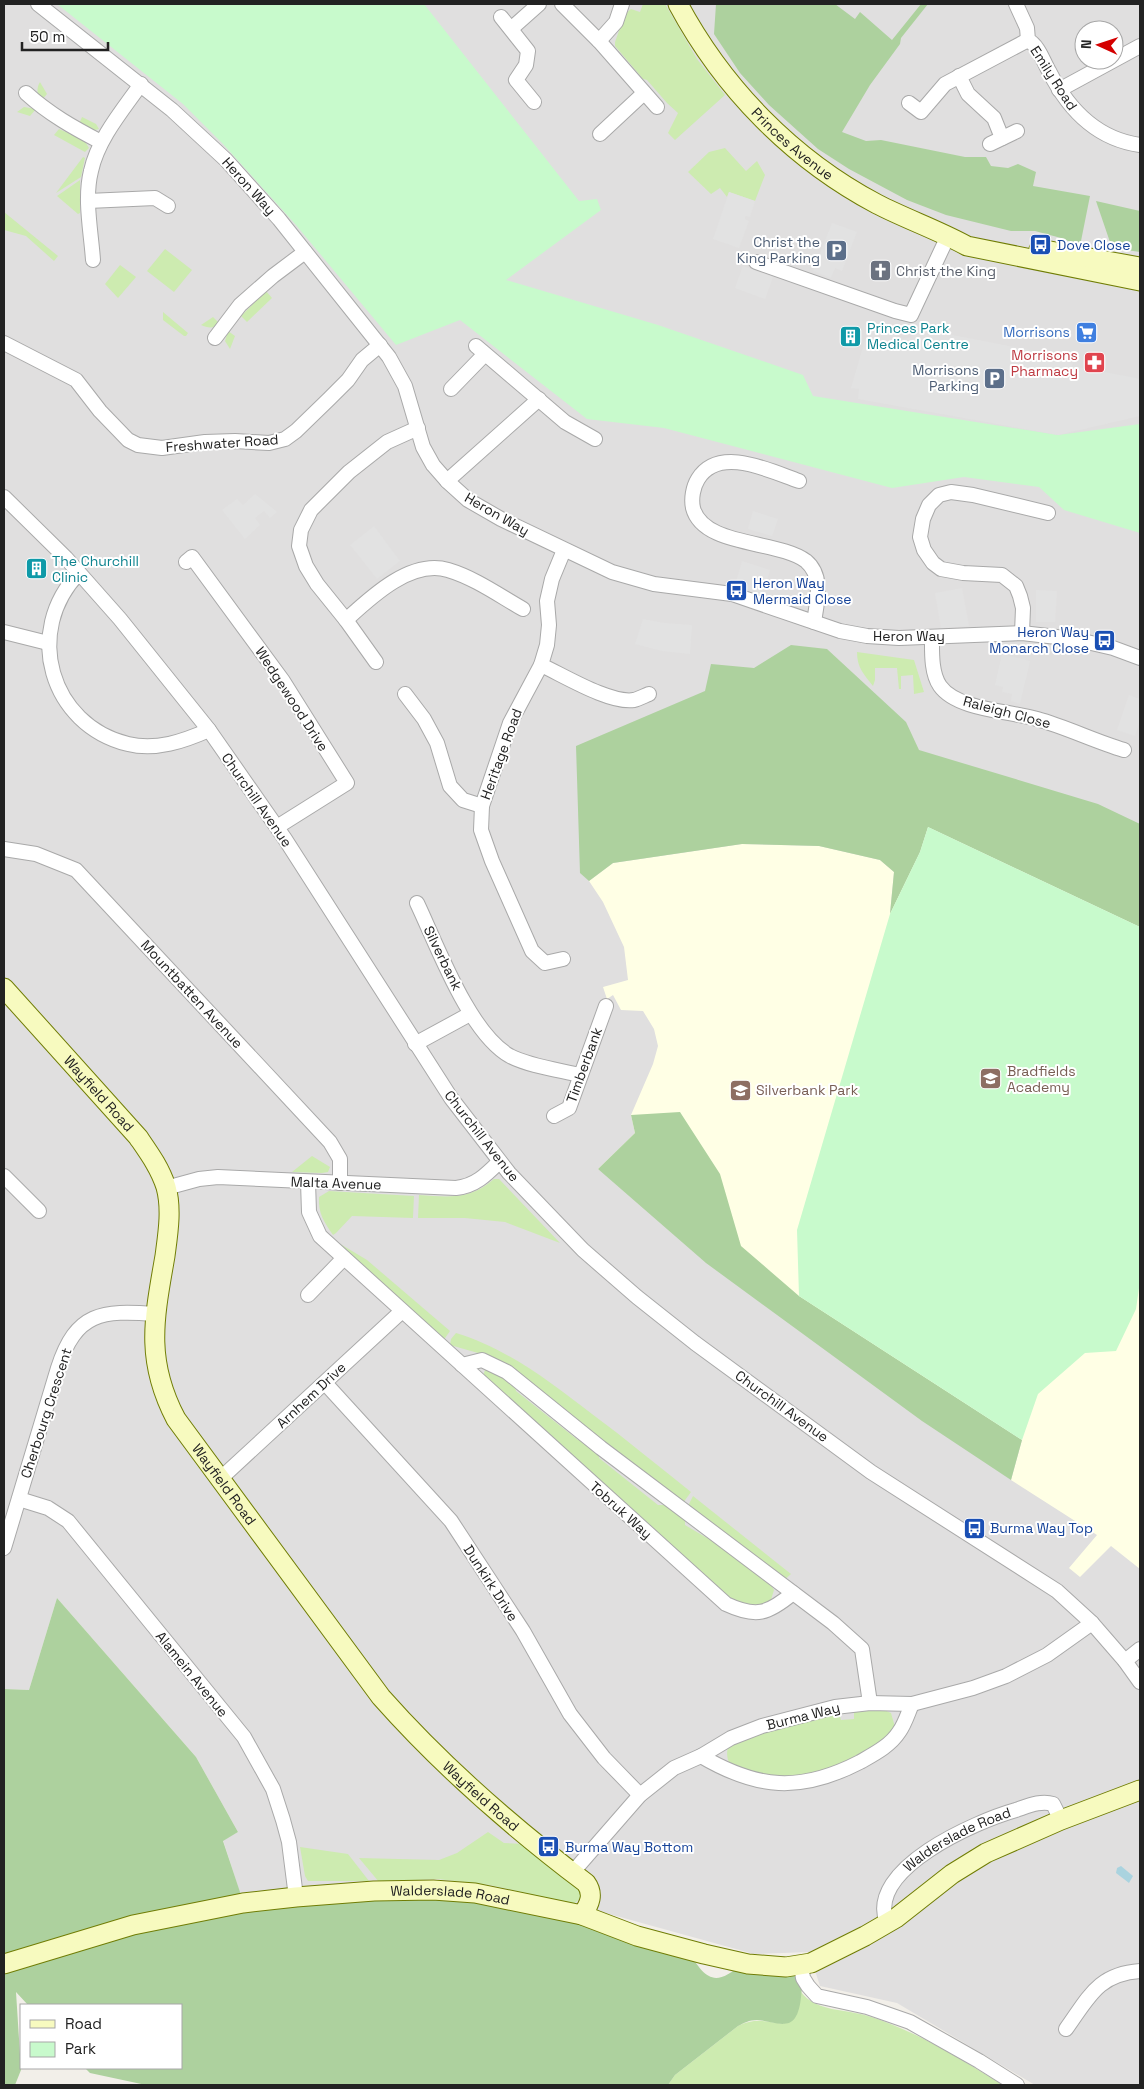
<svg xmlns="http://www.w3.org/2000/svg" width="1144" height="2089" viewBox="0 0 1144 2089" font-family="'Space Grotesk',sans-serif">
<rect width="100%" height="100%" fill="#f2efe9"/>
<path fill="#e0dfdf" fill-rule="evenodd" d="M4,4H1140V2085H1035L897,2003L820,1986L809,1952L754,1954L573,1904L437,1879L240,1893L223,1840L238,1832L196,1757L57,1598L29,1690L4,1689ZM1084,30H1114V60H1084Z"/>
<polygon fill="#ffffe5" points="928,827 1140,927 1140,1569 1111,1546 1080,1577 1069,1568 1097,1535 1011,1480 1022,1440 598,1169 635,1133 631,1115 653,1064 658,1046 654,1029 643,1011 621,1010 613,995 607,999 603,987 628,980 624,947 603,902 589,881 613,863 742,844 819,846 880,860 894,872 890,913 920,852"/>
<g fill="#cdebb0">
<polygon points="643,4 665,4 697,59 725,95 675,140 668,133 678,113 667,103 647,80 643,79 615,46 615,42 625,14 631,9 640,12"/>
<path d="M40,82L47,94L41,101C37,95 36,88 40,82Z"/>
<polygon points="24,107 36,109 30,116 17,112"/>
<polygon points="82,117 96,124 99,129 91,131 78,126"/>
<polygon points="59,129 84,140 89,148 85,152 54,135"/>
<polygon points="725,148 746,171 757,161 765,175 755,201 729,192 727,197 720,188 711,194 688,172 709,152"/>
<polygon points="83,157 85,158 81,177 56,193"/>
<polygon points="80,180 80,213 78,214 57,196"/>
<polygon points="4,212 58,256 54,261 26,236 4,230"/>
<polygon points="165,249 192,270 174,292 147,271"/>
<polygon points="120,265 136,277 118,298 105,284"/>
<polygon points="266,291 272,298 247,322 241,316"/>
<polygon points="163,312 188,333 186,336 184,336 163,320"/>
<path d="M213,317L219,323C214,329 208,328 201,325Z"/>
<polygon points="228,331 235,336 230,349 225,341"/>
<path d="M857,652L914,660L924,692L914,694L913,675L901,676V689H899L897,668H875V680L873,686C864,674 857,668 857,652Z"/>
<polygon points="312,1156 330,1167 328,1172 322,1173 292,1172"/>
<path d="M494,1179H499L560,1243L505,1222L465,1218H418L419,1195C449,1197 470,1200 494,1179Z"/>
<path d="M329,1191L414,1196L413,1218L352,1216L336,1233L333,1235C324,1222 318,1213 319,1197Z"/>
<polygon points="337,1242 367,1260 450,1331 443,1341 337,1244"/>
<path d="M456,1333C508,1349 549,1381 592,1414C626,1439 658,1466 691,1492L683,1503L492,1357L450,1345L451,1339Z"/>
<polygon points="489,1367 514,1382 516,1391 578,1440 586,1439 599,1451 599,1458 658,1505 671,1505 685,1517 685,1525 707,1538 713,1538 767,1579 774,1590 770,1603 760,1608 732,1603 483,1376 485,1370"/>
<polygon points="693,1496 791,1574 783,1581 687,1508"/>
<path d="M884,1710L891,1713L895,1727C882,1746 876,1747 856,1757C825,1773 792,1783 757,1777C748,1776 739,1771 731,1768C728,1761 725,1753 729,1746C739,1732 820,1717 839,1713L841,1720L854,1719V1712Z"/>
<path d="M488,1832L504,1843L524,1844L580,1887C582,1897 581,1899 573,1904L490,1885L437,1879L379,1882L359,1858L439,1860L457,1853Z"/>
<polygon points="300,1847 348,1854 369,1881 308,1881 305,1876"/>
<path d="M801,1992C816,2012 846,2009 868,2016C917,2031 960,2059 1003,2085H668L675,2075L738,2026C754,2018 766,2021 783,2024L798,2011Z"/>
</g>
<g fill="#add19e">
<polygon points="716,4 835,4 855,19 860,12 892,40 921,4 928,4 901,38 900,44 870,85 842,132 866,141 881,140 965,157 986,157 991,166 1008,168 1018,164 1036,172 1033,186 1090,196 1080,246 1061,238 1035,231 1011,231 946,215 907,200 849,169 818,149 769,105 740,73 714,34"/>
<polygon points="1096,201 1140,211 1140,252 1112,248"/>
<polygon points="791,645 827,649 906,722 919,750 1098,804 1140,824 1140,927 928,827 920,852 890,914 894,872 880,860 819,846 742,844 613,863 589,881 580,873 576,746 705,691 711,664 754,668"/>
<polygon points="680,1112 720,1174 741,1246 799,1296 1022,1440 1011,1480 922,1421 706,1263 598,1169 635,1133 631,1115"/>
<path d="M57,1598L196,1757L238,1832L223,1841L245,1907L448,1890L687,1950C705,1977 713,1990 743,1963L786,1967L803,1978C801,1990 802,2008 795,2018C787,2030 768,2020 757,2020C749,2020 744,2023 738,2026L675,2075L668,2085H146L90,2073L85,2068H181V2005H28L16,1992L21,2070L15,2085H4V1689L29,1690Z"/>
</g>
<g fill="#c8facc">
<polygon points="57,4 424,4 579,201 597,199 601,210 506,280 658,325 803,375 813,396 1058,435 1140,424 1140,533 1064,510 1039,487 964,477 892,488 664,428 587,419 460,320 396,345 296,225 223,144 183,104"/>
<polygon points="928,827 1140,927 1140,1281 1136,1309 1116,1351 1085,1353 1038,1394 1022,1440 799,1296 797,1230 890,914 920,852"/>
</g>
<g fill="#e2e2e2">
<polygon points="729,192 755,201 750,217 745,216 745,219 749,221 739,248 713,239"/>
<polygon points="832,223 857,232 842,271 835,268 831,278 813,271"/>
<polygon points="743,266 773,277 765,299 735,288"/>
<polygon points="870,323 899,329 897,337 905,339 927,330 1066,357 1066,362 1073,363 1072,366 1136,378 1140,380 1140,416 1058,435 858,399 859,389 851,388"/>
<polygon points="255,494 277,512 270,518 264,511 255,518 260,525 245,539 222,510 237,499 243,505"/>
<polygon points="753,511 778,519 772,536 748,529"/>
<polygon points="374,526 400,561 377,579 350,545"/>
<polygon points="742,561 770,570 763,593 735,586"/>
<polygon points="962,588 969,626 941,628 935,593"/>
<polygon points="1036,590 1057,591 1055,622 1036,622"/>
<polygon points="643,619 664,623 692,625 690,654 662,651 635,644"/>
<polygon points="1002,654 1030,661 1020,704 1011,701 1012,694 1002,692 1003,687 995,685"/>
<polygon points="1129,695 1140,699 1140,720 1135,736 1117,730"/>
</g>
<polygon fill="#aad3df" points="1121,1866 1133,1876 1129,1883 1116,1873 1117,1868"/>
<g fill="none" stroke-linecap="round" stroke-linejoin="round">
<defs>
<g id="street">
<polyline points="38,4 172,110 226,160 279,219 389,357 405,386 423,447 433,465 447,481 468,500 501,519 612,572 654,584 732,594 840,631 867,636 899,638 1022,633 1074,639 1113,648 1140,658"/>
<polyline points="562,4 599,41 657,107"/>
<path d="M1016,4L1027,28L1028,40C1039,46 1043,61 1049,71C1068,109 1097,139 1140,145"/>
<polyline points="501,17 528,51 526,65 516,80 534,102"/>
<polyline points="512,28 539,4"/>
<polyline points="599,41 616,22 622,4"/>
<polyline points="959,76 968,94 994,118 1002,138"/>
<polyline points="1059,90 1140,46"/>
<path d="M26,93C49,114 74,128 101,142"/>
<polyline points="909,103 921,112 945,84 1028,40"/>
<polyline points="600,134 644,93"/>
<polyline points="990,144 1017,131"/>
<polyline points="88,201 155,198 168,206"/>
<path d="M93,260C91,231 84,199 91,171C98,139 122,111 141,84"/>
<polyline points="756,262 895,311 911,315 948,236"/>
<polyline points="215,338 240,305 273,276 305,252"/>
<polyline points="4,343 76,380 100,411 128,440 138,445 162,448 205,442 235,441 269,443 285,439 296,431 329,399 348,380 362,360 380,345"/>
<polyline points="476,346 565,422 595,439"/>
<polyline points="451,389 484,355"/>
<polyline points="447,481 539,399"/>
<path d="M799,481C770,471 719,445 698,479C693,487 691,499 693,508C703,547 778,540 806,561C824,576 817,602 814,622"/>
<polyline points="4,497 66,558 120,619 209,730 285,839 451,1098 509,1173 583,1250 637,1297 695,1343 871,1472 1057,1591 1092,1623 1125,1661 1140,1682"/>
<polyline points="186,562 192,557 283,681 347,783 277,827"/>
<path d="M79,573C23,631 50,725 128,744C156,751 184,741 209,730"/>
<path d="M346,620C371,597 411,559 448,570C475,578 500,596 523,609"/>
<polyline points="4,632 48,643"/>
<polyline points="1022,633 1023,608 1020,596 1016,586 1002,575 963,573 941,569 933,563 924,550 920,537 923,519 929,505 939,495 951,492 973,495 1048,513"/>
<path d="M932,637C932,652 931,673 940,686C957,710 1010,711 1037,719C1066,727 1094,741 1124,750"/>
<polyline points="376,662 346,620 317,584 306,566 299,546 301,530 311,510 349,472 387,442 418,428"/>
<path d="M541,665C563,675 610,704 634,700C638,699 644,696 649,694"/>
<polyline points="405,694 424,719 437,743 450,786 463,800 482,806"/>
<polyline points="4,849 36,854 76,870 330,1142 340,1159 340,1183"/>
<path d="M417,903C437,945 469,1033 510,1056C529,1066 559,1070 580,1075"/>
<polyline points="563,959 545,963 532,951 492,861 481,830 482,806 510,723 541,665 547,645 549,625 547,601 552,579 564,550"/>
<polyline points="415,1044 470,1014"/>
<polyline points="554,1116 569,1108 606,1006"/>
<polyline points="4,1176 39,1211"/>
<path d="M308,1182L309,1212L320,1236L726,1604C756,1618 768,1614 793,1593"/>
<path d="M166,1188L199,1179L218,1177L456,1188C475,1186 486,1175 499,1162"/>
<polyline points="308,1295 344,1258"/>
<polyline points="462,1365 482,1360 507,1372 601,1448 833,1623 862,1649 870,1703"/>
<polyline points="325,1383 451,1521 523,1631 570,1714 604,1758 640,1795"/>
<polyline points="220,1479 402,1311"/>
<polyline points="19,1499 48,1508 68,1521 244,1737 273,1789 283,1820 289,1842 296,1897"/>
<path d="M4,1548L58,1368C76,1312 102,1310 155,1314"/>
<polyline points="1125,1661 1140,1649"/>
<path d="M701,1756C757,1789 800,1793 860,1762C874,1754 890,1746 899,1732C905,1724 908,1713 912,1704"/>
<polyline points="572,1873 640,1795 674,1768 701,1756 731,1738 762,1726 835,1707 870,1703 912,1704 973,1688 1006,1676 1047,1655 1092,1623"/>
<path id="s1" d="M887,1923C865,1869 977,1821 1016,1810C1028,1806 1041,1800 1053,1804L1061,1820"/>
<polyline points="801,1965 803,1978 808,1986 817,1996 867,2007 910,2022 979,2061 1017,2085"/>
<path d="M1066,2029C1089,1997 1098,1974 1140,1971"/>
</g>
<g id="secondary">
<path id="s2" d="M678,4C723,88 792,159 877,204C906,219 938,230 967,246L1140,281"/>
<polyline points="1039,249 1140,267"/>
<path id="s3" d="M4,988L138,1137C149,1153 160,1168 166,1187C172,1209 168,1233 165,1256C154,1319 145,1360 176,1419L381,1697C443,1767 512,1827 586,1883C594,1894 590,1904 582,1915"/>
<path id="s4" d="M4,1964L133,1925L243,1903L296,1897L374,1891L433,1890L475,1893L582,1915L637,1936L704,1954L748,1964L786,1967L811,1963L865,1936L896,1918L952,1874L986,1853L1061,1820L1140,1790"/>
</g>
</defs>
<use href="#street" stroke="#a9a9a9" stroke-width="16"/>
<use href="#secondary" stroke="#707d05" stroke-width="21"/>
<use href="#street" stroke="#fff" stroke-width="14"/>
<use href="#secondary" stroke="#f7fabf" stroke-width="19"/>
</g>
<defs>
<symbol id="bus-square" viewBox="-11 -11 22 22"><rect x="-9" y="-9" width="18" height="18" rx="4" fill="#1a4fb4" stroke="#fff"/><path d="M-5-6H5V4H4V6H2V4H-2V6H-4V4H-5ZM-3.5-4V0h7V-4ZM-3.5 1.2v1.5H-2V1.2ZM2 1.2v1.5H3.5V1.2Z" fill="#fff"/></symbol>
<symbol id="parking-square" viewBox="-11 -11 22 22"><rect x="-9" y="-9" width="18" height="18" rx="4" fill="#5c6f8a" stroke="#fff"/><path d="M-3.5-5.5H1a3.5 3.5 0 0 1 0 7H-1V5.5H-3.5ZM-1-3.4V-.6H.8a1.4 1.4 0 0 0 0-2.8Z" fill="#fff"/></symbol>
<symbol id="church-square" viewBox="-11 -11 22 22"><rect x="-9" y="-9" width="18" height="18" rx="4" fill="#6b7280" stroke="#fff"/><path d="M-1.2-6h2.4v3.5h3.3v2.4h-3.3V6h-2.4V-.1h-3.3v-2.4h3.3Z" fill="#fff"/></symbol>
<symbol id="supermarket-square" viewBox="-11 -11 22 22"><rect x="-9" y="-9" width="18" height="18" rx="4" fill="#3f7fe0" stroke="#fff"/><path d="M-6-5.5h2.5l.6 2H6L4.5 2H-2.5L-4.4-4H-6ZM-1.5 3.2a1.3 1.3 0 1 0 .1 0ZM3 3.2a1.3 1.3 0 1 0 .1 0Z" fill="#fff"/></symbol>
<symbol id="building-square" viewBox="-11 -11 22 22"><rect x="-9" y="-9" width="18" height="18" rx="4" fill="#0f9aa8" stroke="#fff"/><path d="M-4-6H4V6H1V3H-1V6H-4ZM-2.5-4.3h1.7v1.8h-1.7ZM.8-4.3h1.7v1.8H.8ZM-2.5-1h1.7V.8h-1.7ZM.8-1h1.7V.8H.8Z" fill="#fff"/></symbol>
<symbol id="pharmacy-square" viewBox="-11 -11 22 22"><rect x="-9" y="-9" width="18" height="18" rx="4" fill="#e0444e" stroke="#fff"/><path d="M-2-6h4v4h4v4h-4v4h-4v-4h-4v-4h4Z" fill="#fff"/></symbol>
<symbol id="school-square" viewBox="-11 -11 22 22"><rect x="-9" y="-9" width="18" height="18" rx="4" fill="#8d6e63" stroke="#fff"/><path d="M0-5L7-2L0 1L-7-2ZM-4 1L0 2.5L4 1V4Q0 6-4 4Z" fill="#fff"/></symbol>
</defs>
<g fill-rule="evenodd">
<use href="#bus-square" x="1028" y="232" width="25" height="25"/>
<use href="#parking-square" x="824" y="238" width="25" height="25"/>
<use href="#church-square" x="868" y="258" width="25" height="25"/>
<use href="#supermarket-square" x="1074" y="320" width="25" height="25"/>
<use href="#building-square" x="838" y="324" width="25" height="25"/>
<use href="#pharmacy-square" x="1082" y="350" width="25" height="25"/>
<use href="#parking-square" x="982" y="366" width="25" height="25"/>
<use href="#building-square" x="24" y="556" width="25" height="25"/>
<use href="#bus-square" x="724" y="578" width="25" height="25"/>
<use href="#bus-square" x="1092" y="628" width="25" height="25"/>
<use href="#school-square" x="978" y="1066" width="25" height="25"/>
<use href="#school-square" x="728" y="1078" width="25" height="25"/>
<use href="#bus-square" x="962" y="1516" width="25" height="25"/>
<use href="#bus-square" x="536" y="1834" width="25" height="25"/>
</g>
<g text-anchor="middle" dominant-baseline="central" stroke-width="4" stroke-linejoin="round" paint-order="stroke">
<g font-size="14" fill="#222" stroke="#fff">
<text transform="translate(1054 78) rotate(57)">Emily Road</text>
<text stroke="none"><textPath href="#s2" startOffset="182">Princes Avenue</textPath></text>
<text transform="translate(249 186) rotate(48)">Heron Way</text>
<text transform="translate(222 443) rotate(-4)">Freshwater Road</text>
<text transform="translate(497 514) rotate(30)">Heron Way</text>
<text x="909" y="636">Heron Way</text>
<text transform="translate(292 699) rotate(57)">Wedgewood Drive</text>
<text transform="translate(1007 712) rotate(15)">Raleigh Close</text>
<text transform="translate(501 754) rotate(-70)">Heritage Road</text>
<text transform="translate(257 800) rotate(55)">Churchill Avenue</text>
<text transform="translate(443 958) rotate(64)">Silverbank</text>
<text transform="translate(192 994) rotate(47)">Mountbatten Avenue</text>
<text transform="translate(584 1065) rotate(-70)">Timberbank</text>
<text stroke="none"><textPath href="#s3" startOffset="142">Wayfield Road</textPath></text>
<text transform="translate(482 1136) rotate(52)">Churchill Avenue</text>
<text transform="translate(336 1183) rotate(2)">Malta Avenue</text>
<text transform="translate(311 1395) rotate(-43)">Arnhem Drive</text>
<text transform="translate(782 1406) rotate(36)">Churchill Avenue</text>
<text transform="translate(46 1413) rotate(-72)">Cherbourg Crescent</text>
<text stroke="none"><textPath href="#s3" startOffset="576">Wayfield Road</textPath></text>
<text transform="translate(621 1510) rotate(42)">Tobruk Way</text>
<text transform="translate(491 1583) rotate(57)">Dunkirk Drive</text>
<text transform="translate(192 1674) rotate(51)">Alamein Avenue</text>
<text transform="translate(803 1716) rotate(-14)">Burma Way</text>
<text stroke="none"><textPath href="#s3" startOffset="981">Wayfield Road</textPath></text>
<text stroke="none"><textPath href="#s1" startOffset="121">Walderslade Road</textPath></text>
<text stroke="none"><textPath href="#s4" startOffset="455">Walderslade Road</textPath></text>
</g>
<g font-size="14" fill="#4e5e75" stroke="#fff" text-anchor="end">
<text x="820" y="242">Christ the<tspan x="820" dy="16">King Parking</tspan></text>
<text x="979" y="370">Morrisons<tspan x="979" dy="16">Parking</tspan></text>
</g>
<g font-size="14" fill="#164399" stroke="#fff" text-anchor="start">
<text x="1057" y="245">Dove Close</text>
<text x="753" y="583">Heron Way<tspan x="753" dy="16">Mermaid Close</tspan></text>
<text x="1089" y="632" text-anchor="end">Heron Way<tspan x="1089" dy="16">Monarch Close</tspan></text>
<text x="990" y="1528">Burma Way Top</text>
<text x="565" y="1847">Burma Way Bottom</text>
</g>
<g font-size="14" fill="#5b616d" stroke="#fff" text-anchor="start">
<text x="896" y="271">Christ the King</text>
</g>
<g font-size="14" fill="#0d838f" stroke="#fff" text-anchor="start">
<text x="867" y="328">Princes Park<tspan x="867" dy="16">Medical Centre</tspan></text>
<text x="52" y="561">The Churchill<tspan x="52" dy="16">Clinic</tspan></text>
</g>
<g font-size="14" fill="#366cbe" stroke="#fff" text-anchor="end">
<text x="1070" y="332">Morrisons</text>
</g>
<g font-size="14" fill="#be3a42" stroke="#fff" text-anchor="end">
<text x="1078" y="355">Morrisons<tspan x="1078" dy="16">Pharmacy</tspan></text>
</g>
<g font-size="14" fill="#785e54" stroke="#fff" text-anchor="start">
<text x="1007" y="1071">Bradfields<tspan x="1007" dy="16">Academy</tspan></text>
<text x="756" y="1090">Silverbank Park</text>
</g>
</g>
<rect width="1144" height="2089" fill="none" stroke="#222222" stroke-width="10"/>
<rect x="20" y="2004" width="162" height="65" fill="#ffffff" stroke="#a7a7a7"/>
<rect x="30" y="2020" width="25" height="8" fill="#f7fabf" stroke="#a7a7a7"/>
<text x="65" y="2029" font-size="15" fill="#222222">Road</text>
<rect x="30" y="2042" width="25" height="15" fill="#c8facc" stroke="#a7a7a7"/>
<text x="65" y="2054" font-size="15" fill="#222222">Park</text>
<g transform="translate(1099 45) rotate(273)"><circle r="24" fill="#ffffff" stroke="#a7a7a7"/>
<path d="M0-4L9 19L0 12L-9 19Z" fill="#d40000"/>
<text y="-8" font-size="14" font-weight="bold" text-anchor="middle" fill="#222222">N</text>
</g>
<path d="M22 42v8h86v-8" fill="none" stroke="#222222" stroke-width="2.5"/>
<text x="30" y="42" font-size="15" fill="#222222" stroke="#ffffff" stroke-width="4" paint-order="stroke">50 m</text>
</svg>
